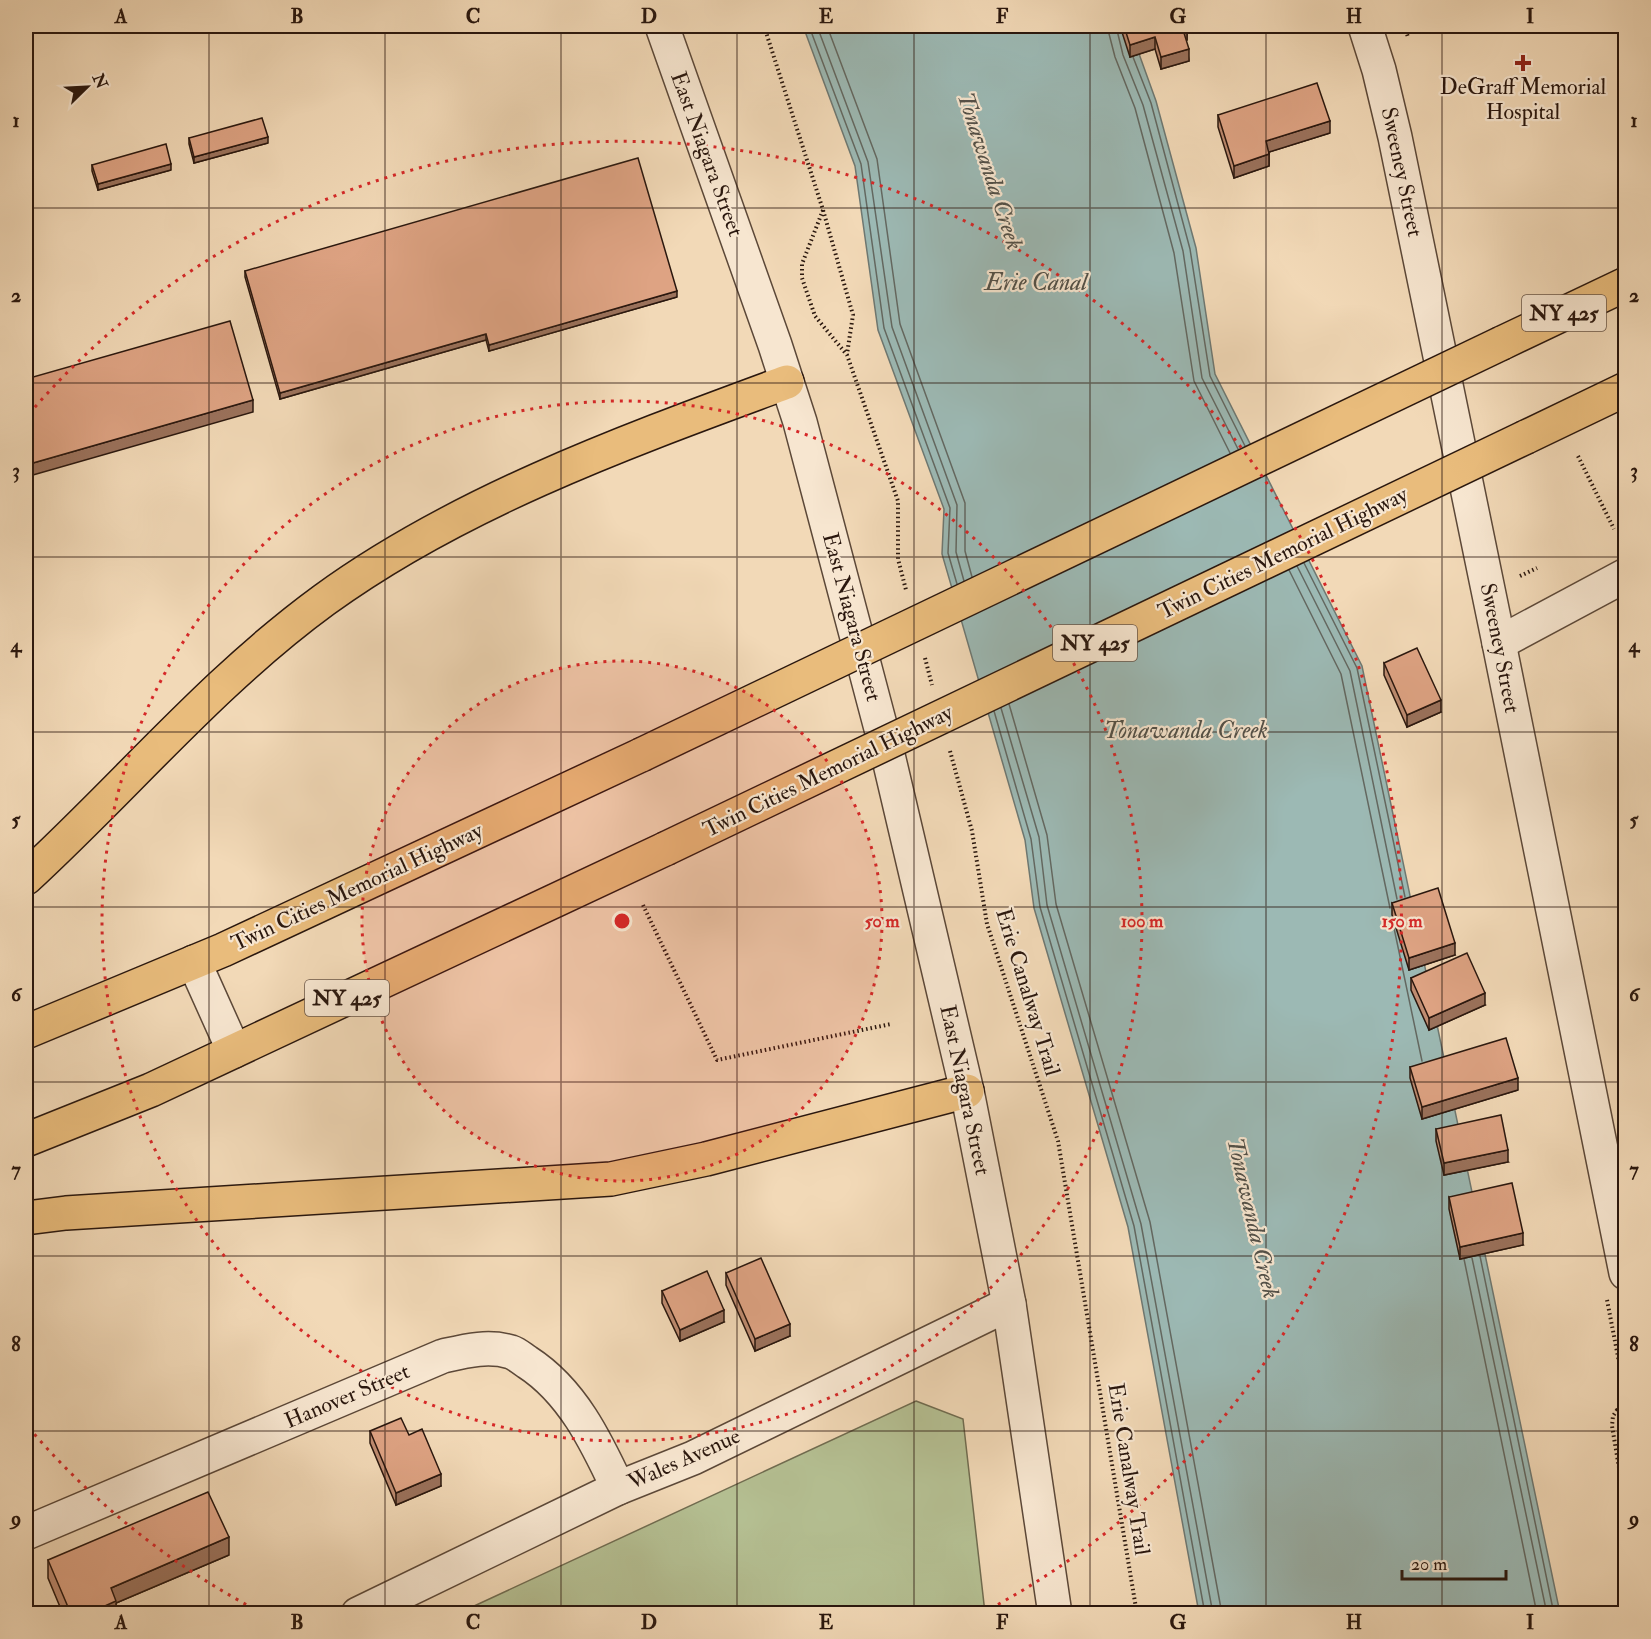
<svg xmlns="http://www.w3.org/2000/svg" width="1651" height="1639" viewBox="0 0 1651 1639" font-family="'IM FELL Double Pica',serif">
<rect width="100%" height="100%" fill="#f2d9b7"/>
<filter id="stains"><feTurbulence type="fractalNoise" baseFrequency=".00333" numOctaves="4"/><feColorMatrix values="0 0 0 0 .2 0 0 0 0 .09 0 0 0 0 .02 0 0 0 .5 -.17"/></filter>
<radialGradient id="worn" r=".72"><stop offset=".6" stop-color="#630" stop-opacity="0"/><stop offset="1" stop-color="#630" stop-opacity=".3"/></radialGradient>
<polygon fill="#b5c093" stroke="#706c50" stroke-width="1.5" points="916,1401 963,1419 985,1613 459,1613"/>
<polygon fill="#9cb9b4" stroke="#6e7872" stroke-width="1.5" points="803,26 1129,26 1156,101 1196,248 1215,374 1362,666 1560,1613 1199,1613 1128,1227 1034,908 1025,840 942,554 944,509 878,330 855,166"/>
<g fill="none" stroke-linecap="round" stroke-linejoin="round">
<g stroke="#636861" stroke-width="1.5">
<polyline points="809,26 861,164 884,328 950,508 948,553 957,584"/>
<polyline points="817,26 868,162 892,327 957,505 956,552 964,581"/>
<polyline points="827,26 877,159 900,324 965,503 965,551 972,577"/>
<polyline points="1107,26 1115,57 1135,108 1174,253 1194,381 1230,453"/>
<polyline points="1116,26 1123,55 1143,105 1183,251 1202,378 1238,449"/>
<polyline points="1133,57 1151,103 1190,249 1210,376 1245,446"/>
<polyline points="1304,563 1357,668 1405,897"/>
<polyline points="1297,566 1350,671 1397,899"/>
<polyline points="1289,570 1341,674 1390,908"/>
<polyline points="1009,704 1047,835 1056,904 1150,1222 1222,1614"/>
<polyline points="1001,708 1039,837 1047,905 1141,1224 1213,1614"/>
<polyline points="994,711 1031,839 1040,907 1134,1226 1205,1614"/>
<polyline points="1394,928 1422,1061"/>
<polyline points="1480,1256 1554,1614"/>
<polyline points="1472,1258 1547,1614"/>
<polyline points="1464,1259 1537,1614"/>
</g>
<defs>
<g id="minor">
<polyline points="662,26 775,345 800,422 888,755 967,1091 1009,1304 1055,1614"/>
<polyline points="1365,26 1379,70 1395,137 1499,643 1626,1273"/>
<polyline points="1499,643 1626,575"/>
<polyline points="194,962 234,1051"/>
<path d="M26,1533L443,1356C465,1351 488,1345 511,1352C517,1354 522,1359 527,1362C572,1391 596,1441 618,1488"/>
<polyline points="358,1614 618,1488 693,1458 1009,1304"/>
</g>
<g id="major">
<polyline points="1502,343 1626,284"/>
<polyline points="1526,437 1626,389"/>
<path d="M26,878C126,786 213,681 324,600C460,501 630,440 787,382"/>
<polyline points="26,1032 223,950 641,755"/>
<polyline points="26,1140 151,1090 665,849"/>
<polyline points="26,1218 66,1213 611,1179 706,1159 967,1091"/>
</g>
</defs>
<use href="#minor" stroke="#5c4838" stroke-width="36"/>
<use href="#major" stroke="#2a170e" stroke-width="36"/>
<g stroke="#2a170e" stroke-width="4" stroke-dasharray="1.5 3" stroke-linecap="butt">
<polyline points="764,26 823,210 853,315 847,354"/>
<polyline points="1404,26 1408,37"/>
<polyline points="823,210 802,264 802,278 815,316 847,355 898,501 898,559 906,590"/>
<polyline points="1578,456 1614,529"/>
<polyline points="1520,576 1537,568"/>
<polyline points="925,658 932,685"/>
<polyline points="950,751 972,831 987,924 1058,1141 1137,1614"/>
<polyline points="643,905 717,1060 891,1024"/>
<polyline points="1607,1300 1626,1398"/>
<polyline points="1626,1408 1617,1410 1613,1416 1612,1426 1626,1509"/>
</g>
<use href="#minor" stroke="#f7e6d0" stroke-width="33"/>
<use href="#major" stroke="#e9bc7c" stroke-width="33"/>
<defs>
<g id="major-bridge">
<polyline points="641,755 1502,343"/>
<polyline points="665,849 1526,437"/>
</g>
</defs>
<use href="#major-bridge" stroke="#2a170e" stroke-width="36" stroke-linecap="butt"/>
<use href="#major-bridge" stroke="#e9bc7c" stroke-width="33"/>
</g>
<g fill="#bf8c71" stroke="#2a170e" stroke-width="1.5">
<polygon points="1120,26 1187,26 1187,40 1186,41 1189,61 1161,69 1155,49 1130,57"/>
<polygon points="1218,115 1330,133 1269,152 1269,166 1234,178 1218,127"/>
<polygon points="189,138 268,143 194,163 189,144"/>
<polygon points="92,165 171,170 98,190 92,171"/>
<polygon points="245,271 677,297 489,351 486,340 280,399 245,277"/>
<polygon points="1384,663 1441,712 1407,727 1384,675"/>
<polygon points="1392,903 1455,955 1409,970 1392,915"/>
<polygon points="1411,978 1485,1005 1429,1030 1411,990"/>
<polygon points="1410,1067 1518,1090 1422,1119 1410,1078"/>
<polygon points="1436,1129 1508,1162 1444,1175 1436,1141"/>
<polygon points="1449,1197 1523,1245 1460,1259 1449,1209"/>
<polygon points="726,1273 790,1336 755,1351 726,1285"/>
<polygon points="662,1291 724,1322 680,1341 662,1303"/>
<polygon points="370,1431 409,1435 441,1486 396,1505 370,1443"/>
<polygon points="229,1555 116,1603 116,1614 63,1614 48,1578 48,1560"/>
</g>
<g fill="#9b725c" stroke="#2a170e" stroke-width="1.5">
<polygon points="1187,28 1187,40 1183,42 1183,30"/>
<polygon points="1155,37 1155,49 1130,57 1130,45"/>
<polygon points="1189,49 1189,61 1161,69 1161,57"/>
<polygon points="1330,121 1330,133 1266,153 1266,141"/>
<polygon points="268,137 268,143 194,163 194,157"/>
<polygon points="1269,154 1269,166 1234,178 1234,166"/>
<polygon points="171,164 171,170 98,190 98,184"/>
<polygon points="677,291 677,297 489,351 489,345"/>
<polygon points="486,334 486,340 280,399 280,393"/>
<polygon points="253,400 253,412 26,477 26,465"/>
<polygon points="1441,700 1441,712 1407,727 1407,715"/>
<polygon points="1455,943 1455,955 1409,970 1409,958"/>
<polygon points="1485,993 1485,1005 1429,1030 1429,1018"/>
<polygon points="1518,1078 1518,1090 1422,1119 1422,1107"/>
<polygon points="1508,1150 1508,1162 1444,1175 1444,1163"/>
<polygon points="1523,1233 1523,1245 1460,1259 1460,1247"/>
<polygon points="724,1310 724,1322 680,1341 680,1330"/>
<polygon points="790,1324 790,1336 755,1351 755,1339"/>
<polygon points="441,1474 441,1486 396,1505 396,1493"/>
<polygon points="229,1537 229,1555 116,1603 116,1614 87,1614 111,1588"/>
</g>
<g fill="#dea383" stroke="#2a170e" stroke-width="1.5">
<polygon points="1124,26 1187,26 1187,28 1183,30 1189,49 1161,57 1155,37 1130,45"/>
<polygon points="1317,83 1330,121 1266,141 1269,154 1234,166 1218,115"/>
<polygon points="262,118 268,137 194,157 189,138"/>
<polygon points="166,144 171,164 98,184 92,165"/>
<polygon points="638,158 677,291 489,345 486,334 280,393 245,271"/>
<polygon points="230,321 253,400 26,465 26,379"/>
<polygon points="1417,648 1441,700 1407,715 1384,663"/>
<polygon points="1438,888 1455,943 1409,958 1392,903"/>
<polygon points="1467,953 1485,993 1429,1018 1411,978"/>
<polygon points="1506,1038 1518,1078 1422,1107 1410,1067"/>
<polygon points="1501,1115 1508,1150 1444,1163 1436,1129"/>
<polygon points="1512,1183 1523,1233 1460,1247 1449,1197"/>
<polygon points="761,1258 790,1324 755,1339 726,1273"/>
<polygon points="707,1271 724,1310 680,1330 662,1291"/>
<polygon points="401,1418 409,1435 422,1429 441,1474 396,1493 370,1431"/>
<polygon points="208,1492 229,1537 111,1588 116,1601 87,1614 71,1614 48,1560"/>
</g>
<path fill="none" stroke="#2a170e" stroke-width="1.5" stroke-opacity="0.55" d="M209,26V1614M385,26V1614M561,26V1614M737,26V1614M914,26V1614M1090,26V1614M1266,26V1614M1442,26V1614M26,208H1626M26,383H1626M26,557H1626M26,732H1626M26,907H1626M26,1082H1626M26,1256H1626M26,1431H1626"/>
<circle cx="622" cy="921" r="260" fill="#d62828" fill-opacity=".12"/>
<g fill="none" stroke="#d62828" stroke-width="3" stroke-dasharray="3 6">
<circle cx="622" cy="921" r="260"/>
<circle cx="622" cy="921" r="520"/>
<path d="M262 1613A780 780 0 0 1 29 1428M29 414A780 780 0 1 1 982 1613"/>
</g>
<path fill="#8f2418" stroke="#f7e6d0" stroke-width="2" d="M1520 54h6v6h6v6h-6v6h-6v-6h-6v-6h6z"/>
<g text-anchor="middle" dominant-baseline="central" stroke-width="4.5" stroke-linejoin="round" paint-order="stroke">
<g fill="#f7e6d0" stroke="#685548" stroke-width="1.5">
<rect x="1522" y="295" width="84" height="36" rx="4.5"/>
<rect x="1053" y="625" width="84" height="36" rx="4.5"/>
<rect x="305" y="980" width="84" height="36" rx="4.5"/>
</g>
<g font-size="21" font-weight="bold" fill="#2a170e">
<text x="1564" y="313">NY 425</text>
<text x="1095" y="643">NY 425</text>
<text x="347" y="998">NY 425</text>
</g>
<g font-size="22" fill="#2a170e" stroke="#f7e6d0">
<text x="1523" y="87">DeGraff Memorial<tspan x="1523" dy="25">Hospital</tspan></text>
</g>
<g font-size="22" fill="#2a170e" stroke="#f7e6d0">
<text transform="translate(707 154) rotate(70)">East Niagara Street</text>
<text transform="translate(1402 172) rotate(78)">Sweeney Street</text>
<text transform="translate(1283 553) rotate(-26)">Twin Cities Memorial Highway</text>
<text transform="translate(852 617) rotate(75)">East Niagara Street</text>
<text transform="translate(1500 648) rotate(79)">Sweeney Street</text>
<text transform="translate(828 771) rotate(-26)">Twin Cities Memorial Highway</text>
<text transform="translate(357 887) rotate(-25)">Twin Cities Memorial Highway</text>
<text transform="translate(1028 992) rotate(73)">Erie Canalway Trail</text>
<text transform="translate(965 1090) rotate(78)">East Niagara Street</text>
<text transform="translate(347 1396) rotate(-23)">Hanover Street</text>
<text transform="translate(684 1459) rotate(-24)">Wales Avenue</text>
<text transform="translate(1129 1469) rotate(81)">Erie Canalway Trail</text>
</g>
<g font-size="24" font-style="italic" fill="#525048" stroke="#f7e6d0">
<text transform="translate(990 171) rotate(72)">Tonawanda Creek</text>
<text x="1036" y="282">Erie Canal</text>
<text x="1186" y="730">Tonawanda Creek</text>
<text transform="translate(1253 1218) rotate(77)">Tonawanda Creek</text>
</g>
</g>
<circle cx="622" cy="921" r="9" fill="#d62828" stroke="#f7e6d0" stroke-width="3"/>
<g font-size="18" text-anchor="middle" font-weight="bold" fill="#d62828" stroke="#f7e6d0" stroke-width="4.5" stroke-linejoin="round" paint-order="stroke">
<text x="882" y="927">50 m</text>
<text x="1142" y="927">100 m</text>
<text x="1402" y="927">150 m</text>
</g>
<rect width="1651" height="1639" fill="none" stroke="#f2d9b7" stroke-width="66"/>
<g transform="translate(87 87) rotate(66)" stroke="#f7e6d0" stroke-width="4.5" paint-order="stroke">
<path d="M0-4.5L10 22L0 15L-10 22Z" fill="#2a170e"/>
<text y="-9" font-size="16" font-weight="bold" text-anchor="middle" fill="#2a170e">N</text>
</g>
<path d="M1402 1570v9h104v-9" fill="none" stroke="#2a170e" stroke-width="3"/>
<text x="1411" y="1570" font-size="18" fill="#2a170e" stroke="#f7e6d0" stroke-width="4.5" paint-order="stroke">20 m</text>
<rect x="33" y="33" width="1585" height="1573" fill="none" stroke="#2a170e" stroke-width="2"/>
<g font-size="20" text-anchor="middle" font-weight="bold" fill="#2a170e">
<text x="121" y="23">A</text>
<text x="297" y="23">B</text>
<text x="473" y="23">C</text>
<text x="649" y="23">D</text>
<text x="826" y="23">E</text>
<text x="1002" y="23">F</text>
<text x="1178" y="23">G</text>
<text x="1354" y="23">H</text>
<text x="1530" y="23">I</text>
<text x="16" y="127">1</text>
<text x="1634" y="127">1</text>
<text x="16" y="302">2</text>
<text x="1634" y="302">2</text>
<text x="16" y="477">3</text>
<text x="1634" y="477">3</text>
<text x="16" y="652">4</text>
<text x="1634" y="652">4</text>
<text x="16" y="826">5</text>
<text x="1634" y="826">5</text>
<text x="16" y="1001">6</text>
<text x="1634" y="1001">6</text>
<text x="16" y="1176">7</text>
<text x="1634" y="1176">7</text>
<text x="16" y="1351">8</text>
<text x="1634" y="1351">8</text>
<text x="16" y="1525">9</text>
<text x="1634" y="1525">9</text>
<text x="121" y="1629">A</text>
<text x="297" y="1629">B</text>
<text x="473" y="1629">C</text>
<text x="649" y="1629">D</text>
<text x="826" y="1629">E</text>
<text x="1002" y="1629">F</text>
<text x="1178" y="1629">G</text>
<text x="1354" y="1629">H</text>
<text x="1530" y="1629">I</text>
</g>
<rect width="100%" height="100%" filter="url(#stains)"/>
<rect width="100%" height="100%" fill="url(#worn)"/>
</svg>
